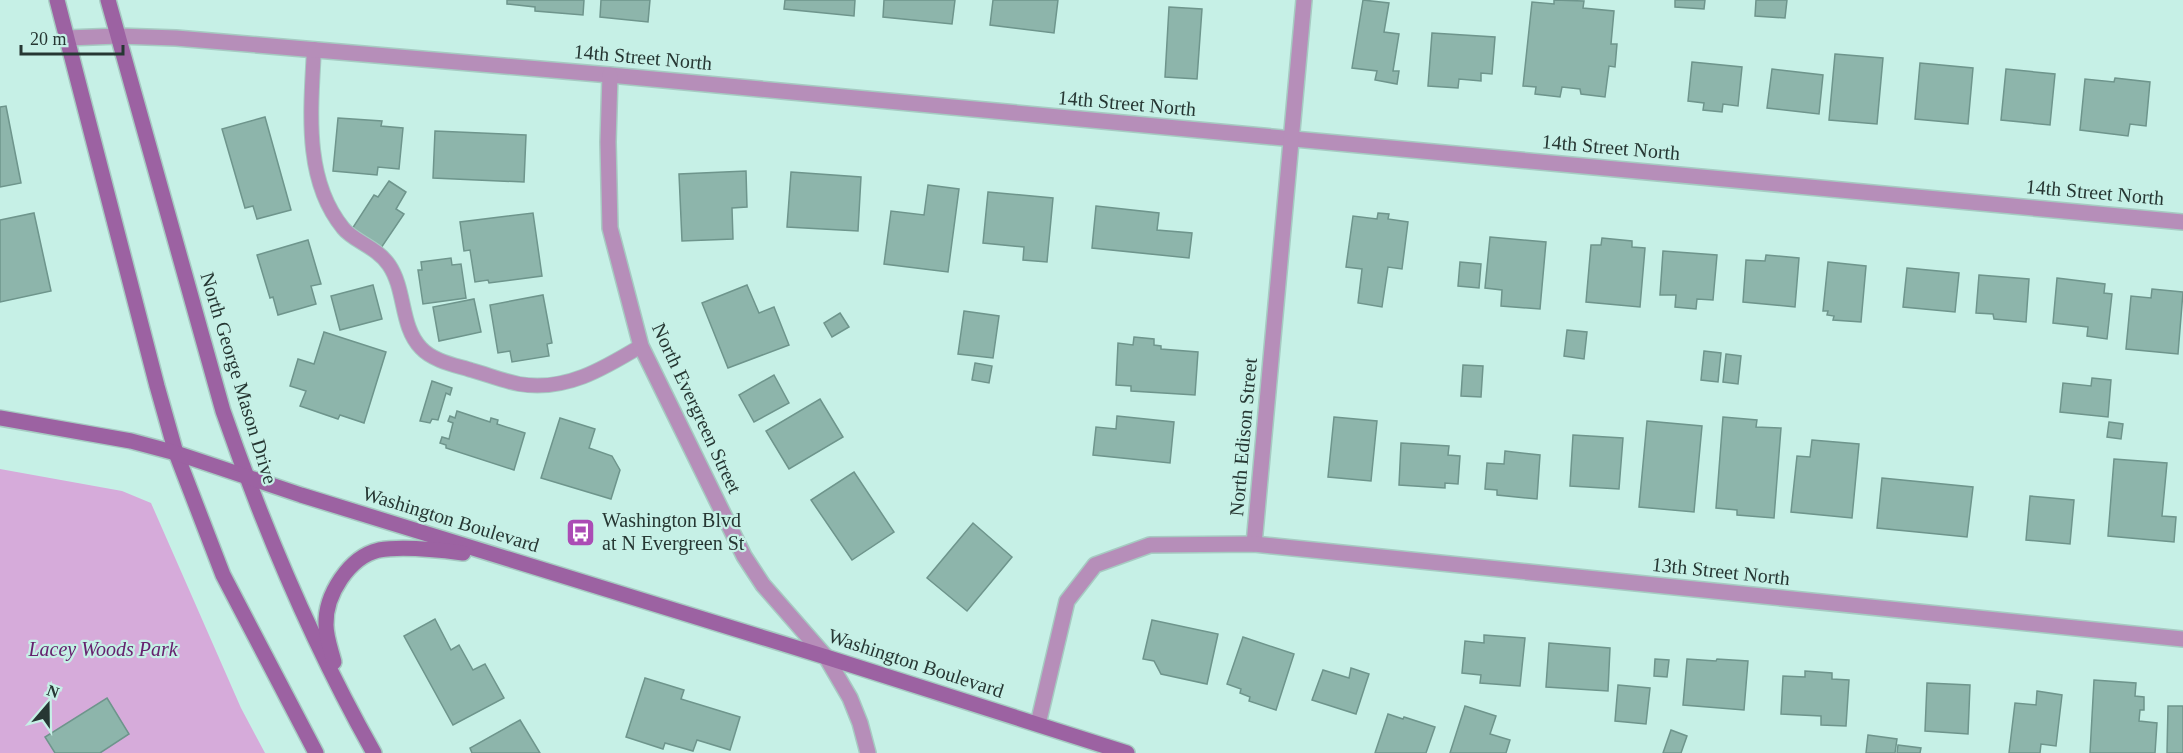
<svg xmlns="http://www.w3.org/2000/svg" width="2183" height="753" viewBox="0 0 2183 753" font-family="Georgia,serif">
<rect width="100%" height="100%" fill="#c6f0e6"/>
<polygon fill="#d6abda" points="0,469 122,491 151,503 241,708 265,753 0,753"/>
<g fill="#8db5ab" stroke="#6e958c" stroke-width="1.5">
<polygon points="507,0 584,0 583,15 535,11 535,7 507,4"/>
<polygon points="601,0 650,0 648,22 600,17"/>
<polygon points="785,0 855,0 854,16 784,9"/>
<polygon points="884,0 955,0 952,24 883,17"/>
<polygon points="993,0 1058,0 1054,33 990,25"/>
<polygon points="1363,0 1389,3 1384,32 1399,34 1393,71 1399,71 1397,84 1375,80 1377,71 1352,68"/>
<polygon points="1554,0 1584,1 1583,8 1614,11 1611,44 1617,44 1615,67 1609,66 1605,97 1581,94 1580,89 1562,87 1560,97 1535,94 1536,87 1523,86 1532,2 1554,4"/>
<polygon points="1675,0 1705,0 1704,9 1675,7"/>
<polygon points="1756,0 1787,0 1785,18 1755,16"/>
<polygon points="1169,7 1202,9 1197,79 1165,77"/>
<polygon points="1432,33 1495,37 1492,74 1481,73 1481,81 1459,79 1458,88 1428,86"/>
<polygon points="1835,54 1883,58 1877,124 1829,120"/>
<polygon points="1692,62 1742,67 1738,106 1723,104 1722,112 1703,110 1704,103 1688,101"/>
<polygon points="1920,63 1973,68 1968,124 1915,119"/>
<polygon points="1772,69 1823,75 1819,114 1767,108"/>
<polygon points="2006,69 2055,74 2050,125 2001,120"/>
<polygon points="2115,78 2150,82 2146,126 2130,124 2128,136 2080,130 2085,79 2114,82"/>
<polygon points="6,106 21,183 0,187 0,107"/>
<polygon points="265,117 291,210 257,219 253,206 245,208 222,129"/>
<polygon points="338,118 382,121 381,126 403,128 399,169 378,167 377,175 333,171"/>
<polygon points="435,131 526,135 524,182 433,178"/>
<polygon points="746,171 747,207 732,208 733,239 682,241 679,174"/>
<polygon points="791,172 861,177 858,231 787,227"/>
<polygon points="389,181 406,192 396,209 404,214 381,248 352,229 374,195 378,197"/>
<polygon points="928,185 959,189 948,272 884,264 891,211 924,215"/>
<polygon points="988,192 1053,198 1047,262 1023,260 1024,247 983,243"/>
<polygon points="1096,206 1159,213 1157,230 1192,233 1189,258 1092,248"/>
<polygon points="34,213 51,291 0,302 0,220"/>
<polygon points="533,213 542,276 489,283 488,280 475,282 470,250 464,251 460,222"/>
<polygon points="1378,213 1389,214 1388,219 1408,222 1402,269 1388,267 1382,307 1358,303 1362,269 1346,267 1353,216 1377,219"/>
<polygon points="1490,237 1546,242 1540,309 1501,306 1502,290 1485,288"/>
<polygon points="1602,238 1632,241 1632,247 1645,248 1640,307 1586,302 1591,245 1601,245"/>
<polygon points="308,240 321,284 311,286 316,304 278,315 273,297 270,298 257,255"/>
<polygon points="1663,251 1717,255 1713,300 1697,299 1696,309 1675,307 1676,295 1660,295"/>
<polygon points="1766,255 1799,258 1795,307 1743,302 1746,260 1765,261"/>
<polygon points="451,258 452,265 461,264 466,298 423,304 418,270 422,270 421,262"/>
<polygon points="1460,262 1481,264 1479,288 1458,286"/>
<polygon points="1828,262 1866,266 1861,322 1833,320 1834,316 1827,315 1828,311 1823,311"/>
<polygon points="1907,268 1959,273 1955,312 1903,307"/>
<polygon points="1979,275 2029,279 2026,322 1994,319 1993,314 1976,313"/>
<polygon points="2057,278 2105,284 2104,293 2112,294 2107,339 2087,336 2088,327 2053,323"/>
<polygon points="373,285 382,319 340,330 331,296"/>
<polygon points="747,285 759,313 774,307 789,345 728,368 702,303"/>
<polygon points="2152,289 2183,292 2178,354 2126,349 2131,296 2151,298"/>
<polygon points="543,295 552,343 547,344 549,356 512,362 510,351 498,353 490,305"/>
<polygon points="474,299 481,332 439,341 433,307"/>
<polygon points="964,311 999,316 993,358 958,354"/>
<polygon points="840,313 849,327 832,337 824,323"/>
<polygon points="1567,330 1587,332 1584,359 1564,356"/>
<polygon points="324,332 386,352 364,423 340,415 338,419 300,406 306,391 290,386 298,359 314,364"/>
<polygon points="1134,337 1154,339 1154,345 1161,346 1161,349 1198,352 1195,395 1131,391 1131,386 1116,385 1118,343 1133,345"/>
<polygon points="1704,351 1721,353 1718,382 1701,380"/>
<polygon points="1726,354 1741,356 1738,384 1723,382"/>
<polygon points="975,363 992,366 989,383 972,380"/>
<polygon points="1463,365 1483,366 1481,397 1461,396"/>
<polygon points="774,375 789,403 754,422 739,395"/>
<polygon points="2092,378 2111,380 2108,417 2060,412 2063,383 2091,386"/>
<polygon points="432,381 452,388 450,395 446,393 438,420 432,419 430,423 420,421"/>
<polygon points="820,399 843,437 789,469 766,431"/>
<polygon points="457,411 490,422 491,418 498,420 497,424 525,433 514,470 446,448 446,445 440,443 442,437 449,439 453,423 448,421 450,416 455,418"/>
<polygon points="1117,416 1174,422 1170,463 1093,455 1096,427 1116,429"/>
<polygon points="1334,417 1377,421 1371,481 1328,477"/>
<polygon points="1723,417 1757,420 1756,427 1781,428 1774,518 1737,515 1737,510 1716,508"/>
<polygon points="560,418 595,429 589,448 612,456 620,470 611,499 541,478"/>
<polygon points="1647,421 1702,426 1694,512 1639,507"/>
<polygon points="2109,422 2123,424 2121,439 2107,437"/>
<polygon points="1573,435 1623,438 1619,489 1570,486"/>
<polygon points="1812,440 1859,444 1852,518 1791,512 1797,456 1810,457"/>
<polygon points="1401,443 1449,446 1448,455 1460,456 1458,484 1445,483 1445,488 1399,485"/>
<polygon points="1505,451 1540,455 1537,499 1497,495 1497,490 1485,489 1487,463 1504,464"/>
<polygon points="2114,459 2167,463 2162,516 2176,517 2174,542 2108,536"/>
<polygon points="854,472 894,532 852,560 811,500"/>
<polygon points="1882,478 1973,487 1967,537 1877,528"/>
<polygon points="2030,496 2074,500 2070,544 2026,540"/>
<polygon points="973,523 1012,557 967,611 927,578"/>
<polygon points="435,619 451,650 459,645 473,670 485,664 504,698 453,725 404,636"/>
<polygon points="1152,620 1218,634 1207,684 1161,674 1154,661 1143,659"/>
<polygon points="1484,635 1525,638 1520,686 1480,683 1481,675 1462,673 1465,641 1484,643"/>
<polygon points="1243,637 1294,654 1276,710 1249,701 1250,697 1240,693 1241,689 1227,684"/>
<polygon points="1549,643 1610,648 1608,691 1546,687"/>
<polygon points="1655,659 1669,660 1667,677 1654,676"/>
<polygon points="1687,659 1716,661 1717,659 1748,661 1744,710 1683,705"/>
<polygon points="1351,668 1369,674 1356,714 1312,700 1323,670 1349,678"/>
<polygon points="1805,671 1832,673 1832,679 1849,680 1846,726 1821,725 1821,716 1781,714 1783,676 1805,677"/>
<polygon points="645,678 684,690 681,699 740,717 730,750 697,740 693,751 665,743 663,749 626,737"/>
<polygon points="2094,680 2136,683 2135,696 2144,697 2144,710 2140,710 2139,721 2157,723 2155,753 2090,753"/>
<polygon points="1927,683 1970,685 1968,734 1925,731"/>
<polygon points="1618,685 1650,688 1646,724 1615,721"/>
<polygon points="2037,691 2062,695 2056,746 2041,744 2040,753 2009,753 2015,703 2036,705"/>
<polygon points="107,698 129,734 100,753 55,753 45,737"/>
<polygon points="1465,706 1496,716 1490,734 1510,740 1506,753 1450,753"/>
<polygon points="2168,706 2183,706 2183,753 2167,753"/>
<polygon points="1388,714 1403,719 1404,717 1435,727 1426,753 1375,753"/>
<polygon points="520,720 540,753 472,753 470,748"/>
<polygon points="1671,730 1687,736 1681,753 1663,753"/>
<polygon points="1868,735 1897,739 1895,753 1866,753"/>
<polygon points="1898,745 1921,748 1920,753 1897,753"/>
</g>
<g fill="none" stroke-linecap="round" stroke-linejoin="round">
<defs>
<path id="lane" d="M314,49C311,109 303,179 343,228C353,241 377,247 389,265C406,290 400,326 421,348C433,361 455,365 471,370C486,374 503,381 519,384C565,392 603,369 641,346"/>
<g id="street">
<polyline points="67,38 118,36 176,38 610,75 2183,222"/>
<polyline points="610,75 608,142 610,228 641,346 744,556 763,585 826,657 850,698 860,723 868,753"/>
<polyline points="1254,544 1304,0"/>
<polyline points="1038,724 1067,601 1095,565 1150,545 1254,544 2183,639"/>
</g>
<g id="secondary">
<polyline points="57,0 157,386 176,453 223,575 316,753"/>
<path d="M108,0L223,411C264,529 313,645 374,753"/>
<polyline points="0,418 131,441 176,453 301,495 826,657 1127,753"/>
<path d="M334,662C331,650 326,637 326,625C325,595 349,557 379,550C402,546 440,550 463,553"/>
</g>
</defs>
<use href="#lane" stroke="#a6cbc2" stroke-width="16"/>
<use href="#street" stroke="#a6cbc2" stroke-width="18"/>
<use href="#secondary" stroke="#a6cbc2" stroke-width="18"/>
<use href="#lane" stroke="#b68eb9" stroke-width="14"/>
<use href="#street" stroke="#b68eb9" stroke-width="15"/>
<use href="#secondary" stroke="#9c62a2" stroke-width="15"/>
</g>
<defs>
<symbol id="bus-square" viewBox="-11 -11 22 22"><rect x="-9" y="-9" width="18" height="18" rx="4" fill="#ab4cb5" stroke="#c6f0e6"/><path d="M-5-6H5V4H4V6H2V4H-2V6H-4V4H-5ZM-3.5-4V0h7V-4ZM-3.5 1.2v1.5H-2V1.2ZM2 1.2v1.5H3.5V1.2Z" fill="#fff"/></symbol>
</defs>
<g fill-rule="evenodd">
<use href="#bus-square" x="564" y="516" width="33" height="33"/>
</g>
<g text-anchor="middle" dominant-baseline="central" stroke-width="4.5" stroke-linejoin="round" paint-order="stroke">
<g font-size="20" fill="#263733" stroke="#c6f0e6">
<text transform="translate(643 57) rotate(5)">14th Street North</text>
<text transform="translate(1127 103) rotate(5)">14th Street North</text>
<text transform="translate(1611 147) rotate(5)">14th Street North</text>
<text transform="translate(2095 192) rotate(5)">14th Street North</text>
<text transform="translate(239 378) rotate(73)">North George Mason Drive</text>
<text transform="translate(697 408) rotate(65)">North Evergreen Street</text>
<text transform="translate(1243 437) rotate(-85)">North Edison Street</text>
<text transform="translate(451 519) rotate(17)">Washington Boulevard</text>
<text transform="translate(1721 571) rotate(6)">13th Street North</text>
<text transform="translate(916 663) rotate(18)">Washington Boulevard</text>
</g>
<g font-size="20" fill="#263733" stroke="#c6f0e6" text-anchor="start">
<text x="602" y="520">Washington Blvd<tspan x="602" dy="23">at N Evergreen St</tspan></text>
</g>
<g font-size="20" font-style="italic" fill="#66216e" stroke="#c6f0e6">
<text x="103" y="649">Lacey Woods Park</text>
</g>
</g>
<g transform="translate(48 705) rotate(20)" stroke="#c6f0e6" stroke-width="4.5" paint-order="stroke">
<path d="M0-4.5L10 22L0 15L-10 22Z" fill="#263733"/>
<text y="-9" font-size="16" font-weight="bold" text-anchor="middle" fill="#263733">N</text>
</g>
<path d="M21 45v9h102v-9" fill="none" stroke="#263733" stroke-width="3"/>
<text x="30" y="45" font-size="18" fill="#263733" stroke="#c6f0e6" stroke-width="4.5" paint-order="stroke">20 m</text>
</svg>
